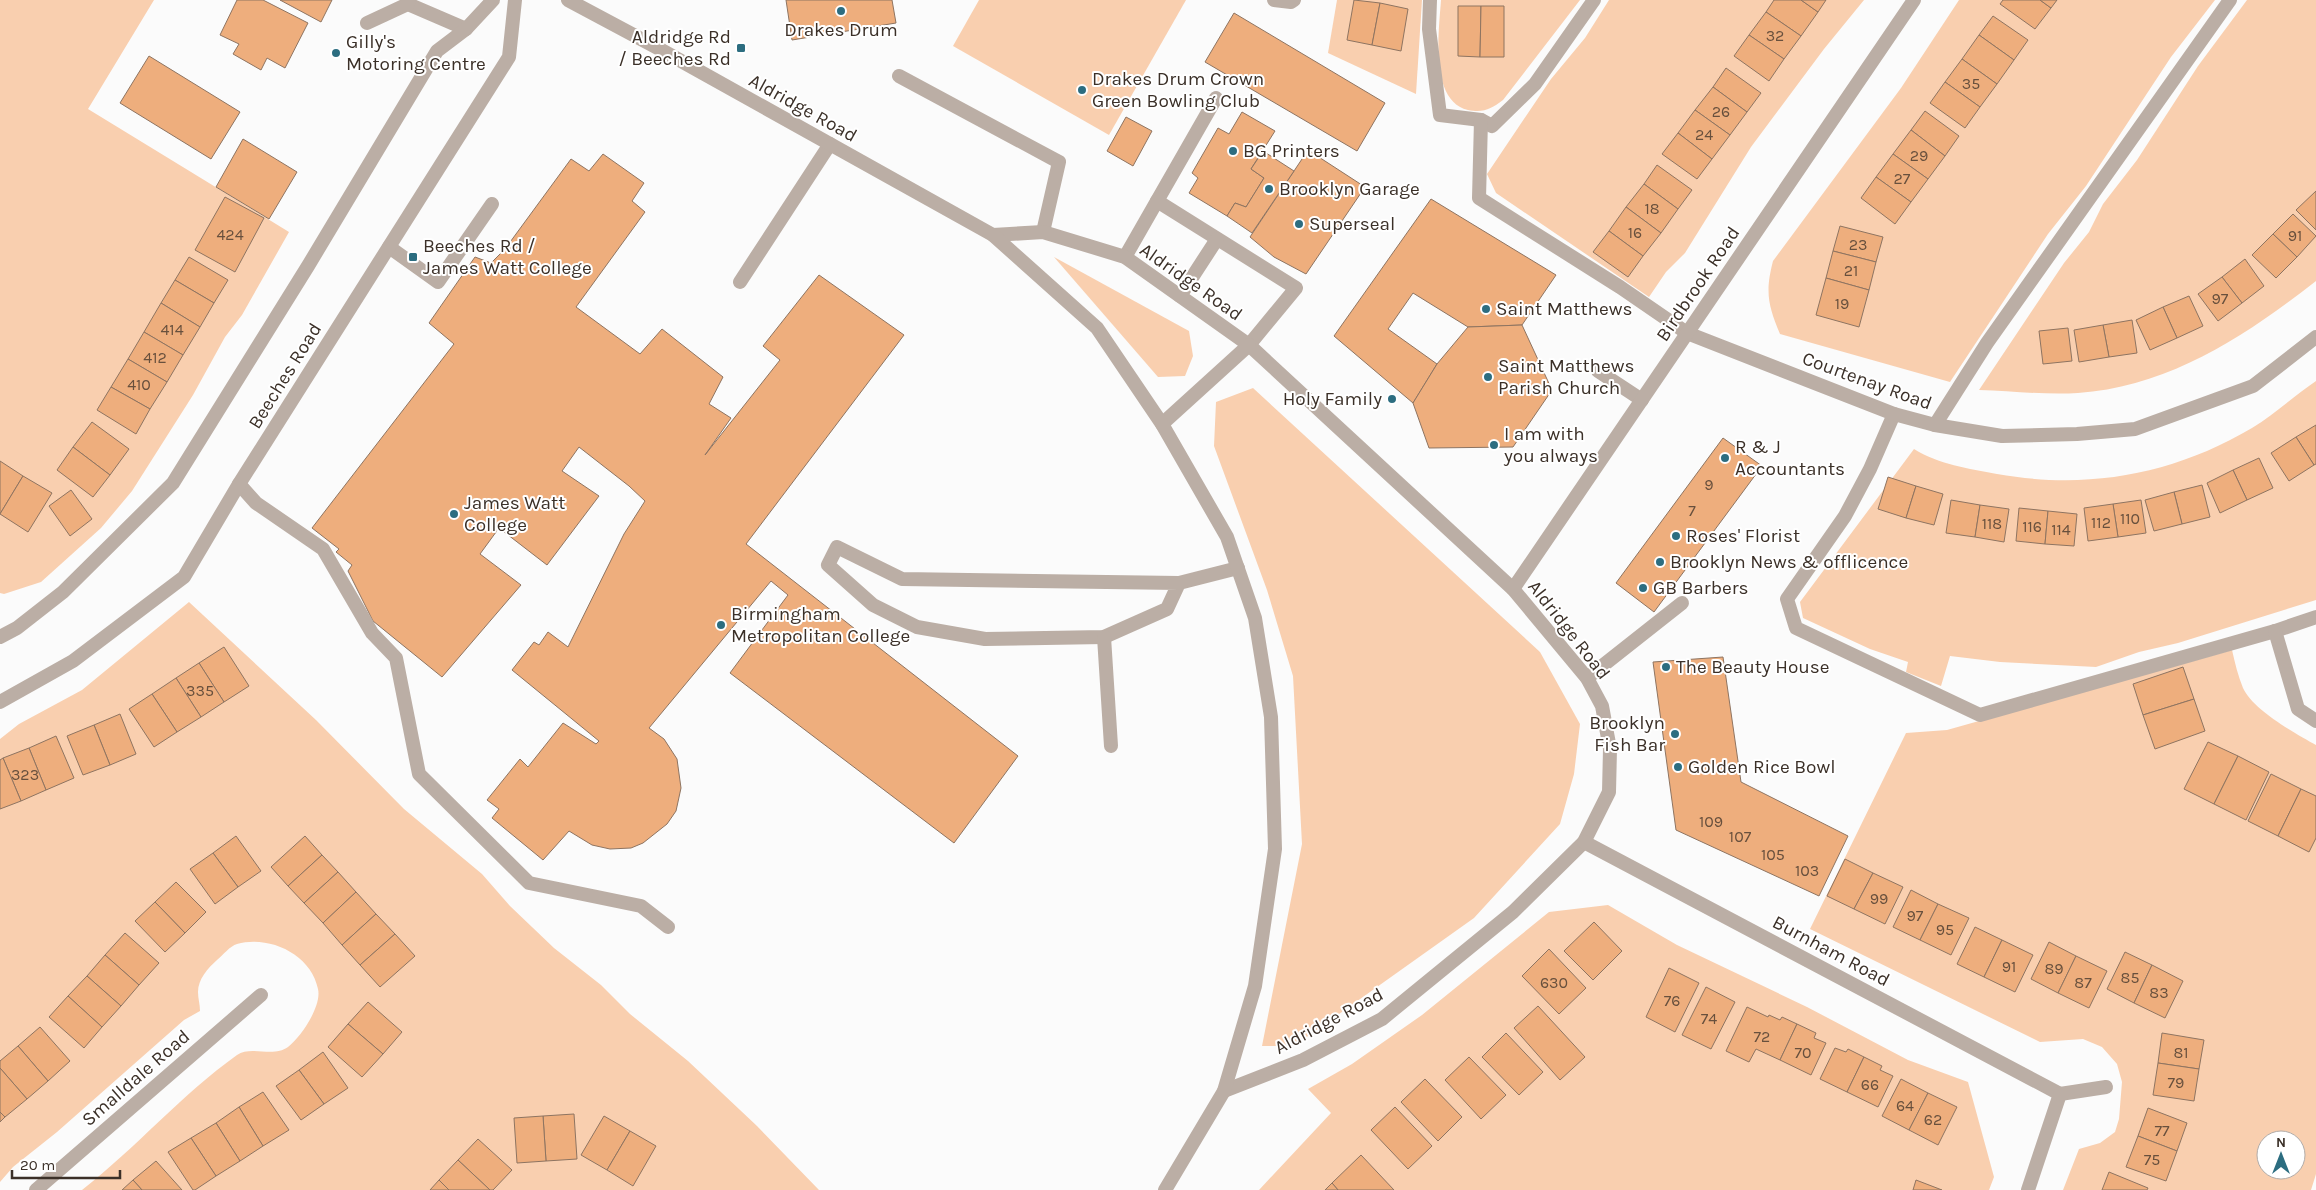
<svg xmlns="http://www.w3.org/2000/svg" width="2316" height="1190" viewBox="0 0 2316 1190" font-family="Karla,sans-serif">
<rect width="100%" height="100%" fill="#fbfbfb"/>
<g fill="#f9cfaf" fill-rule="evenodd">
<polygon points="0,0 154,0 88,109 289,232 242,315 225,337 193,395 132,491 101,528 41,582 4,594 0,593"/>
<polygon points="979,0 1186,0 1109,135 953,46"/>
<polygon points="1337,0 1422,0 1416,94 1328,53"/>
<path d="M1441,0H1580L1503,100C1491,109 1484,113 1468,110C1429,101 1439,30 1441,0Z"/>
<polygon points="1609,0 1864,0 1824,49 1751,147 1685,253 1666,272 1649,297 1496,193 1487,174 1551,79 1585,38"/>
<path d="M1959,0H2215L2171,57L2086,186L2048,234L1950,382L1780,334C1768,305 1765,292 1773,261L1901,88Z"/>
<path d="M2247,0H2316V281C2247,335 2169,387 2078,393C2046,395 2012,391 1979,390L2064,263L2089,232L2103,204L2137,160L2198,66Z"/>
<polygon points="1054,257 1189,331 1193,356 1185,376 1158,377"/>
<path d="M2316,381V600L2178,643L2139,652L2096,667L2000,662L1950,656L1941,686L1906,672L1908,662L1870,649L1803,618L1800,602L1914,449C1938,464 1969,469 1997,474C2088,490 2172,475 2252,428C2275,414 2294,396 2316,381Z"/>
<polygon points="1253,388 1540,652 1580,724 1574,774 1560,824 1474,918 1294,1046 1262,1046 1302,844 1293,676 1267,590 1214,446 1216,402"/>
<path d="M189,602L316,720L404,809L482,874L510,906L554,948L601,985L630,1014L688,1061L757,1126L819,1190H82C136,1148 181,1095 237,1055C251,1045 273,1058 288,1047C301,1037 322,1006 318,989C311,954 269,935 237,944C230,946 223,955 217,960C208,968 198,979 198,992C198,998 200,1005 200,1011L184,1020L57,1132L13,1167L0,1182V739L19,724L82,690Z"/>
<path d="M2232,650C2235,663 2238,676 2243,688C2254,711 2295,733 2316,745V1174L2311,1190H2063L2079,1149L2100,1143L2115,1132L2119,1119L2122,1082L2117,1064L2102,1047L2083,1039L2040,1042L1810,929L1906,733L1947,730ZM2266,1140H2296V1170H2266Z"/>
<polygon points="1608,905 1677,945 1807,1007 1908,1060 1968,1082 1994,1177 1989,1190 1259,1190 1331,1113 1308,1089 1352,1064 1422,1015 1549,912"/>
</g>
<g fill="#eeae7d" stroke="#8e7461">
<polygon points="237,0 263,0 308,23 285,68 267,58 261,70 233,54 239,44 220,35"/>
<polygon points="280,0 332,0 321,22"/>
<polygon points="786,0 892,0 896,23 792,40"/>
<polygon points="1354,0 1380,3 1372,45 1347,40"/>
<polygon points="1774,0 1801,0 1818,12 1801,36 1766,12"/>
<polygon points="1801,0 1826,0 1818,12"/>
<polygon points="2003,0 2040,0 2051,8 2035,29 2000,4"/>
<polygon points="2040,0 2057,0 2051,8"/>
<polygon points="1380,3 1408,9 1401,51 1372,45"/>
<polygon points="1458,6 1481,6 1480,57 1458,56"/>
<polygon points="1481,6 1504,6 1504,57 1480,57"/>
<polygon points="1766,12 1801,36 1784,59 1749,35"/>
<polygon points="1234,13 1385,103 1357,151 1205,62"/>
<polygon points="1993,16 2028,40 2014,60 1979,35"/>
<polygon points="1749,35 1784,59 1769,81 1734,56"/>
<polygon points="1979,35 2014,60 1997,84 1962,59"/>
<polygon points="149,56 240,112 211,159 120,103"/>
<polygon points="1962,59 1997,84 1980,107 1945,82"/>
<polygon points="1726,68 1761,93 1747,112 1713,87"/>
<polygon points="1945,82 1980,107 1965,128 1930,103"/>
<polygon points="1713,87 1747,112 1730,135 1695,110"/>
<polygon points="1695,110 1730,135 1712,159 1678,133"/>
<polygon points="1925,111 1959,136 1945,156 1911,130"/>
<polygon points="1242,112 1275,131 1251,169 1264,178 1246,207 1235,203 1227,216 1189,193 1198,178 1192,173 1218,128 1229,134"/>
<polygon points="1126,117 1152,131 1133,166 1107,151"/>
<polygon points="1911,130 1945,156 1928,179 1893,154"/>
<polygon points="1678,133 1712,159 1697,179 1662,154"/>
<polygon points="243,139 297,172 269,219 216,187"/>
<polygon points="1308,150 1365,187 1306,274 1274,257 1250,237"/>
<polygon points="1263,151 1294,171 1252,233 1227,216 1235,203 1246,207 1264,178 1251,169"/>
<polygon points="603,154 644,183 632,201 645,212 576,307 640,354 662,329 723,377 709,404 731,418 705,455 780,360 763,346 819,275 904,335 746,544 1018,756 954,843 730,673 788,595 771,581 649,728 664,739 677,759 681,788 676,811 667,824 643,843 631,848 610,849 592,845 569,831 543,860 492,818 499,809 487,800 520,759 528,767 563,723 596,744 599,741 512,670 534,642 539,645 548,632 568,647 624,534 645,501 629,486 579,447 562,471 599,496 547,565 499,528 480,554 521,585 442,677 373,621 348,571 352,565 336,552 339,549 312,528 454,344 429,323 475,257 491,263 505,249 571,159 589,171"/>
<polygon points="1893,154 1928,179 1911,202 1876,177"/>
<polygon points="1657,165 1692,190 1678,209 1644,184"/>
<polygon points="1876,177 1911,202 1895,224 1861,198"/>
<polygon points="1644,184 1678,209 1661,233 1626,207"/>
<polygon points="2316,191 2316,230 2296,210"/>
<polygon points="225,197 264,218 235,272 195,250"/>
<polygon points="1431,199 1556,275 1522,325 1468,327 1413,293 1388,329 1437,364 1413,403 1334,336"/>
<polygon points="1626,207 1661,233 1643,256 1609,231"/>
<polygon points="2293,214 2316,236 2297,257 2273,234"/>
<polygon points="1840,226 1883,237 1876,262 1833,251"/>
<polygon points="1609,231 1643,256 1628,277 1593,252"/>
<polygon points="2273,234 2297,257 2276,278 2252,255"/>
<polygon points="1833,251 1876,262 1869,290 1826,278"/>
<polygon points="189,257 228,280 214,303 175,280"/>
<polygon points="2245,259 2264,286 2242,303 2222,277"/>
<polygon points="2222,277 2242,303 2218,321 2198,294"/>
<polygon points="1826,278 1869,290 1859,327 1816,315"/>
<polygon points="175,280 214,303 200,327 161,303"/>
<polygon points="2189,296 2203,326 2177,338 2163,307"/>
<polygon points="161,303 200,327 183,355 144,332"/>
<polygon points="2163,307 2177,338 2150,350 2136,320"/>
<polygon points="2132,320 2137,353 2109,357 2103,325"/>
<polygon points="1522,325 1552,390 1513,447 1429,448 1413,403 1437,364 1468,327"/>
<polygon points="2103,325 2109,357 2079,362 2074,330"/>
<polygon points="2068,328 2072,361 2043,364 2039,331"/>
<polygon points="144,332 183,355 167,382 128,359"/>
<polygon points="128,359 167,382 150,409 111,387"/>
<polygon points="111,387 150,409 136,434 97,410"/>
<polygon points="92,422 129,449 110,475 73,447"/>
<polygon points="2316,425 2316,464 2314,465 2296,437"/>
<polygon points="2296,437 2314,465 2289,481 2271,453"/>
<polygon points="1723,438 1762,466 1654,612 1616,583"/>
<polygon points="73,447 110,475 93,497 57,470"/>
<polygon points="2259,458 2273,488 2247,500 2233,470"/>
<polygon points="0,461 23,476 0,514"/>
<polygon points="2233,470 2247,500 2220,513 2207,483"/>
<polygon points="23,476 52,493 28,532 0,514"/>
<polygon points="1888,477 1916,486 1906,518 1878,509"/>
<polygon points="2202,485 2210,517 2182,524 2174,492"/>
<polygon points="1916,486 1943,494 1934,525 1906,518"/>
<polygon points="71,490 92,519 70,536 49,506"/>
<polygon points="2174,492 2182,524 2154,531 2145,500"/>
<polygon points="1951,500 1980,505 1975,537 1946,533"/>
<polygon points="2141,500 2146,533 2118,537 2113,504"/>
<polygon points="2113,504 2118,537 2088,541 2084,508"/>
<polygon points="1980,505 2009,509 2004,542 1975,537"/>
<polygon points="2019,508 2048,511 2045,544 2016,541"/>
<polygon points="2048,511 2077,514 2074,546 2045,544"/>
<polygon points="224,647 249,686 224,702 199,663"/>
<polygon points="1723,657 1741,782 1848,836 1819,896 1676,830 1653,662"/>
<polygon points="199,663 224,702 201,717 176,678"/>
<polygon points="2183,667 2194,699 2143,715 2133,684"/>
<polygon points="176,678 201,717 177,732 152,694"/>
<polygon points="152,694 177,732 154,747 129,709"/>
<polygon points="2194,699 2205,731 2155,749 2143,715"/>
<polygon points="120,714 136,754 110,765 94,725"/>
<polygon points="94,725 110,765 83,775 67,736"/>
<polygon points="56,736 74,778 46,790 29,748"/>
<polygon points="2208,742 2238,756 2214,804 2184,789"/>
<polygon points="29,748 46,790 21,801 3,758"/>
<polygon points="2238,756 2269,772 2246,820 2214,804"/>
<polygon points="3,758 21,801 0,809 0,760"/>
<polygon points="2271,774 2301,789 2278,836 2248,821"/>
<polygon points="2301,789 2316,796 2316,838 2309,852 2278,836"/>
<polygon points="236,836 261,871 238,887 213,853"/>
<polygon points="305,836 322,855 288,886 271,867"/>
<polygon points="213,853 238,887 215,904 190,869"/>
<polygon points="322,855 338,872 304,903 288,886"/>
<polygon points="1845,859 1873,873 1854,909 1827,896"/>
<polygon points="338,872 356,892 323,923 304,903"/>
<polygon points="1873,873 1903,887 1885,924 1854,909"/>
<polygon points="176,882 206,912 185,933 155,902"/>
<polygon points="1911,890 1938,904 1920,940 1893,927"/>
<polygon points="356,892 376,914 342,945 323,923"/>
<polygon points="155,902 185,933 165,952 135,921"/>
<polygon points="1938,904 1969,918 1951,955 1920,940"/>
<polygon points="376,914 395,934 360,965 342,945"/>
<polygon points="1594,922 1622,951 1593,980 1564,951"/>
<polygon points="1975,927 2002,940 1984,977 1957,964"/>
<polygon points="125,933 159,963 139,985 105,955"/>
<polygon points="395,934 415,956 380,987 360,965"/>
<polygon points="2002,940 2033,955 2015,992 1984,977"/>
<polygon points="2049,942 2076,956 2058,993 2031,979"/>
<polygon points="1549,949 1586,988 1559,1014 1522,976"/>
<polygon points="2125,952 2152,965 2134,1003 2107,989"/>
<polygon points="105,955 139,985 121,1006 87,976"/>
<polygon points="2076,956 2107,971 2089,1008 2058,993"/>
<polygon points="2152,965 2183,981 2165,1018 2134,1003"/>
<polygon points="1669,968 1699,983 1675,1032 1646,1017"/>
<polygon points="87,976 121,1006 102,1027 68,996"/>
<polygon points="1706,987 1735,1002 1711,1049 1682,1035"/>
<polygon points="68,996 102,1027 84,1048 49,1017"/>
<polygon points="368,1002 402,1032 383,1054 348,1024"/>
<polygon points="1538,1006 1585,1057 1560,1080 1514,1028"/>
<polygon points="1747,1007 1768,1017 1769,1015 1780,1020 1782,1017 1797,1024 1780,1060 1756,1049 1749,1062 1726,1051"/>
<polygon points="348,1024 383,1054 362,1077 328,1047"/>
<polygon points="1797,1024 1816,1033 1814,1038 1826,1043 1811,1075 1780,1060"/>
<polygon points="40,1027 70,1061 48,1081 18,1046"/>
<polygon points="1506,1033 1543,1072 1519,1095 1482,1057"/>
<polygon points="2162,1033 2204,1040 2199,1069 2158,1063"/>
<polygon points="18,1046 48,1081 27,1099 0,1068 0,1061"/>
<polygon points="1835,1048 1846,1052 1848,1049 1864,1057 1847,1092 1820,1079"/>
<polygon points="323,1052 348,1088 324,1104 299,1070"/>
<polygon points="1469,1057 1506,1095 1481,1119 1445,1080"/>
<polygon points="1864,1057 1882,1066 1880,1070 1893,1076 1878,1107 1847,1092"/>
<polygon points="2158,1063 2199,1069 2194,1101 2153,1095"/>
<polygon points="0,1068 27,1099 5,1117 0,1112"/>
<polygon points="299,1070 324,1104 301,1120 276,1086"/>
<polygon points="1425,1079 1462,1117 1438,1141 1401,1102"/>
<polygon points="1901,1079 1928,1093 1909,1130 1882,1116"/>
<polygon points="263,1092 289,1130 263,1146 239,1107"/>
<polygon points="1928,1093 1957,1107 1938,1145 1909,1130"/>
<polygon points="239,1107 263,1146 240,1161 216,1123"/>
<polygon points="1395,1107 1432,1146 1408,1169 1371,1130"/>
<polygon points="2148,1108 2187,1123 2177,1151 2138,1136"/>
<polygon points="0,1112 5,1117 0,1122"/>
<polygon points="574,1114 577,1159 546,1161 543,1116"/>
<polygon points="543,1116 546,1161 517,1163 514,1118"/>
<polygon points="604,1116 630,1131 607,1170 581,1155"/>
<polygon points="216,1123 240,1161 216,1176 191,1138"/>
<polygon points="630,1131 656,1146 633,1186 607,1170"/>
<polygon points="2138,1136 2177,1151 2166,1181 2126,1167"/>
<polygon points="191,1138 216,1176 195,1190 193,1190 168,1152"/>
<polygon points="478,1139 512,1170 493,1190 490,1190 458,1160"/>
<polygon points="1361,1155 1394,1190 1338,1190 1332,1183"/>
<polygon points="458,1160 490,1190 449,1190 439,1180"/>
<polygon points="156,1161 182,1190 142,1190 133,1180"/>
<polygon points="2109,1172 2148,1188 2147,1190 2102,1190"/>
<polygon points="133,1180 142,1190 122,1190"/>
<polygon points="439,1180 449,1190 430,1190"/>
<polygon points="1916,1180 1942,1190 1913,1190"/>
<polygon points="1332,1183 1338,1190 1325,1190"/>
</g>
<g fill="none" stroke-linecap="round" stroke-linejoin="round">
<g stroke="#bbaea5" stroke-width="14">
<polyline points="1274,0 1291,2 1294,0"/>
<polyline points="1430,0 1429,29 1440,115 1481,120 1492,126 1535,84 1594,0"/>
<polyline points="408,4 466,29"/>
<polyline points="367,23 408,4 409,0"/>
<polyline points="899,76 1059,162 1043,232"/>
<polyline points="1481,120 1479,198 1620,287 1687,333"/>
<polyline points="1157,201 1296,288 1249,345"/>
<polyline points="389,247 438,282 492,204"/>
<polyline points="1125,257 1216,98"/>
<polyline points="740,282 830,144"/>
<polyline points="1180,296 1217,239"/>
<polyline points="1598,371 1642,400"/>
<polyline points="1894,414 1870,469 1845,516 1787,599 1796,628 1980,715 2275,631 2316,617"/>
<polyline points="1935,425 1987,343 2230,0"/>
<polyline points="239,484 256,503 323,549 372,633 396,658 419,774 529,883 641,906 668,927"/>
<polyline points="1179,583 902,579 837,547 828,565 873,605 917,627 985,639 1104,637 1167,609 1179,583 1238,568"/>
<polyline points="1104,637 1111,746"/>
<polyline points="1587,678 1682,603"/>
</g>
<g stroke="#bbaea5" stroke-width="14">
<polyline points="993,235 1043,232 1125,257 1249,345 1513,589 1587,678 1602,706 1610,749 1609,792 1584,842 1513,912 1382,1019 1303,1060 1224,1091"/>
<polyline points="1687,333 1894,414 1935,425 2002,436 2077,434 2135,429 2253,386 2316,337"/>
<polyline points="1162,424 1249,345"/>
<polyline points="1513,589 1914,0"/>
<polyline points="2275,631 2298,709 2316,721"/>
<polyline points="0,637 17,628 63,592 173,483 308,266 437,51 466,29 493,0"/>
<polyline points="0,702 73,661 184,577 239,484 509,57 515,0"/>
<polyline points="1584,842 2060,1094 2028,1190"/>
<polyline points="2060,1094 2106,1087"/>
<polyline points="36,1190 261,995"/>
</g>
<polyline stroke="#bbaea5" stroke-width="14" points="568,0 656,47 993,235 1097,328 1162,424 1227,537 1255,618 1271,717 1275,849 1255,986 1224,1091 1165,1190"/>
</g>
<g fill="#2c6d80" stroke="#fff" stroke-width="2">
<circle cx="841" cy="11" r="5"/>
<rect x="736" y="43" width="10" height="10" rx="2.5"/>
<circle cx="336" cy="53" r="5"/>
<circle cx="1082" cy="90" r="5"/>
<circle cx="1233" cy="151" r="5"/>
<circle cx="1269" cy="189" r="5"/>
<circle cx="1299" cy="224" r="5"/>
<rect x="408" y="252" width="10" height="10" rx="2.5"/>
<circle cx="1486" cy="309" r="5"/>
<circle cx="1488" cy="377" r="5"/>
<circle cx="1392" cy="399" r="5"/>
<circle cx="1494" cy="445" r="5"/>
<circle cx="1725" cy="458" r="5"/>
<circle cx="454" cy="514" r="5"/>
<circle cx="1676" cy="536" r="5"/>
<circle cx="1660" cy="562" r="5"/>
<circle cx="1643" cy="588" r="5"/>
<circle cx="721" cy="625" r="5"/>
<circle cx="1666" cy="667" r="5"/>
<circle cx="1675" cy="734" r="5"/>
<circle cx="1678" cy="767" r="5"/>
</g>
<g text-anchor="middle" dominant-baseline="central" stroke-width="4" stroke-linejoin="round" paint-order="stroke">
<g font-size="16" fill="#68503d">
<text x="1775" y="35">32</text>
<text x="1971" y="83">35</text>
<text x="1721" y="111">26</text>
<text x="1704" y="134">24</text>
<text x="1919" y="155">29</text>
<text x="1902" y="178">27</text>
<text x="1652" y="208">18</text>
<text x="1635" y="232">16</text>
<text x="230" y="234">424</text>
<text x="2295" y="235">91</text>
<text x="1858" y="244">23</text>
<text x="1851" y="270">21</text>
<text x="2220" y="298">97</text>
<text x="1842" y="303">19</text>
<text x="172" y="329">414</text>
<text x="155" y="357">412</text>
<text x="139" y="384">410</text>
<text x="1709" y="484">9</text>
<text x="1692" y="510">7</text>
<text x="2130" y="518">110</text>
<text x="2101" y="522">112</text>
<text x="1992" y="523">118</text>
<text x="2032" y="526">116</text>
<text x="2061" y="529">114</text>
<text x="200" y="690">335</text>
<text x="25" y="774">323</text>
<text x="1711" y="821">109</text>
<text x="1740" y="836">107</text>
<text x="1773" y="854">105</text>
<text x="1807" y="870">103</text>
<text x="1879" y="898">99</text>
<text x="1915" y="915">97</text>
<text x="1945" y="929">95</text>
<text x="2009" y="966">91</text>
<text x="2054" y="968">89</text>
<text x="2130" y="977">85</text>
<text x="1554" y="982">630</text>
<text x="2083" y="982">87</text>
<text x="2159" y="992">83</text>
<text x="1672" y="1000">76</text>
<text x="1709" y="1018">74</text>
<text x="1762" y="1036">72</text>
<text x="1803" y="1052">70</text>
<text x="2181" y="1052">81</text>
<text x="2176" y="1082">79</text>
<text x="1870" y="1084">66</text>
<text x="1905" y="1105">64</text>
<text x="1933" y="1119">62</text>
<text x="2162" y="1130">77</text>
<text x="2152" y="1159">75</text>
</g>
<g font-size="19" fill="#3b3028" stroke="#fff" text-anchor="start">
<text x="841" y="30" text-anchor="middle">Drakes Drum</text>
<text x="731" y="37" text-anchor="end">Aldridge Rd<tspan x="731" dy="22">/ Beeches Rd</tspan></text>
<text x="346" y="42">Gilly's<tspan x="346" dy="22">Motoring Centre</tspan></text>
<text x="1092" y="79">Drakes Drum Crown<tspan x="1092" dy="22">Green Bowling Club</tspan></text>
<text x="1243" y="151">BG Printers</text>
<text x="1279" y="189">Brooklyn Garage</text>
<text x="1309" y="224">Superseal</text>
<text x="423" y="246">Beeches Rd /<tspan x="423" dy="22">James Watt College</tspan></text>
<text x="1496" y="309">Saint Matthews</text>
<text x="1498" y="366">Saint Matthews<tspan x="1498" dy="22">Parish Church</tspan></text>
<text x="1382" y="399" text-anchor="end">Holy Family</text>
<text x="1504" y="434">I am with<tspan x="1504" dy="22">you always</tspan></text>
<text x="1735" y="447">R &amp; J<tspan x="1735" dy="22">Accountants</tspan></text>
<text x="464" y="503">James Watt<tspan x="464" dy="22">College</tspan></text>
<text x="1686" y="536">Roses' Florist</text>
<text x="1670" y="562">Brooklyn News &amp; offlicence</text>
<text x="1653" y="588">GB Barbers</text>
<text x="731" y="614">Birmingham<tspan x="731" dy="22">Metropolitan College</tspan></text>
<text x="1676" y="667">The Beauty House</text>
<text x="1665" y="723" text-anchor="end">Brooklyn<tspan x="1665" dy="22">Fish Bar</tspan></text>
<text x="1688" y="767">Golden Rice Bowl</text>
</g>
<g font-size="19" fill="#3b3028" stroke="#fff">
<text transform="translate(803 108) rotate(29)">Aldridge Road</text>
<text transform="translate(1191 282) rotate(35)">Aldridge Road</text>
<text transform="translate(1698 284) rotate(-56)">Birdbrook Road</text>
<text transform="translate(285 376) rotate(-58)">Beeches Road</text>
<text transform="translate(1867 381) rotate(20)">Courtenay Road</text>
<text transform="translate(1569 630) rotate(52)">Aldridge Road</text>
<text transform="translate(1831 951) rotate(28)">Burnham Road</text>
<text transform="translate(1329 1021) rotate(-28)">Aldridge Road</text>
<text transform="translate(136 1078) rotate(-41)">Smalldale Road</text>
</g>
</g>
<g transform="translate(2281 1155)"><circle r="24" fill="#ffffff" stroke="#b1aca9"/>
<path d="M0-4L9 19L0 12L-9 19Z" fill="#2c6d80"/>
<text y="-8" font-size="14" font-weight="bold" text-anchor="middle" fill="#3b3028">N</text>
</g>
<path d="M12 1170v8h108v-8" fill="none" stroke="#3b3028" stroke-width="2.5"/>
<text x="20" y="1170" font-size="15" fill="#3b3028" stroke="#ffffff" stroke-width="4" paint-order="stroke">20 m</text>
</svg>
